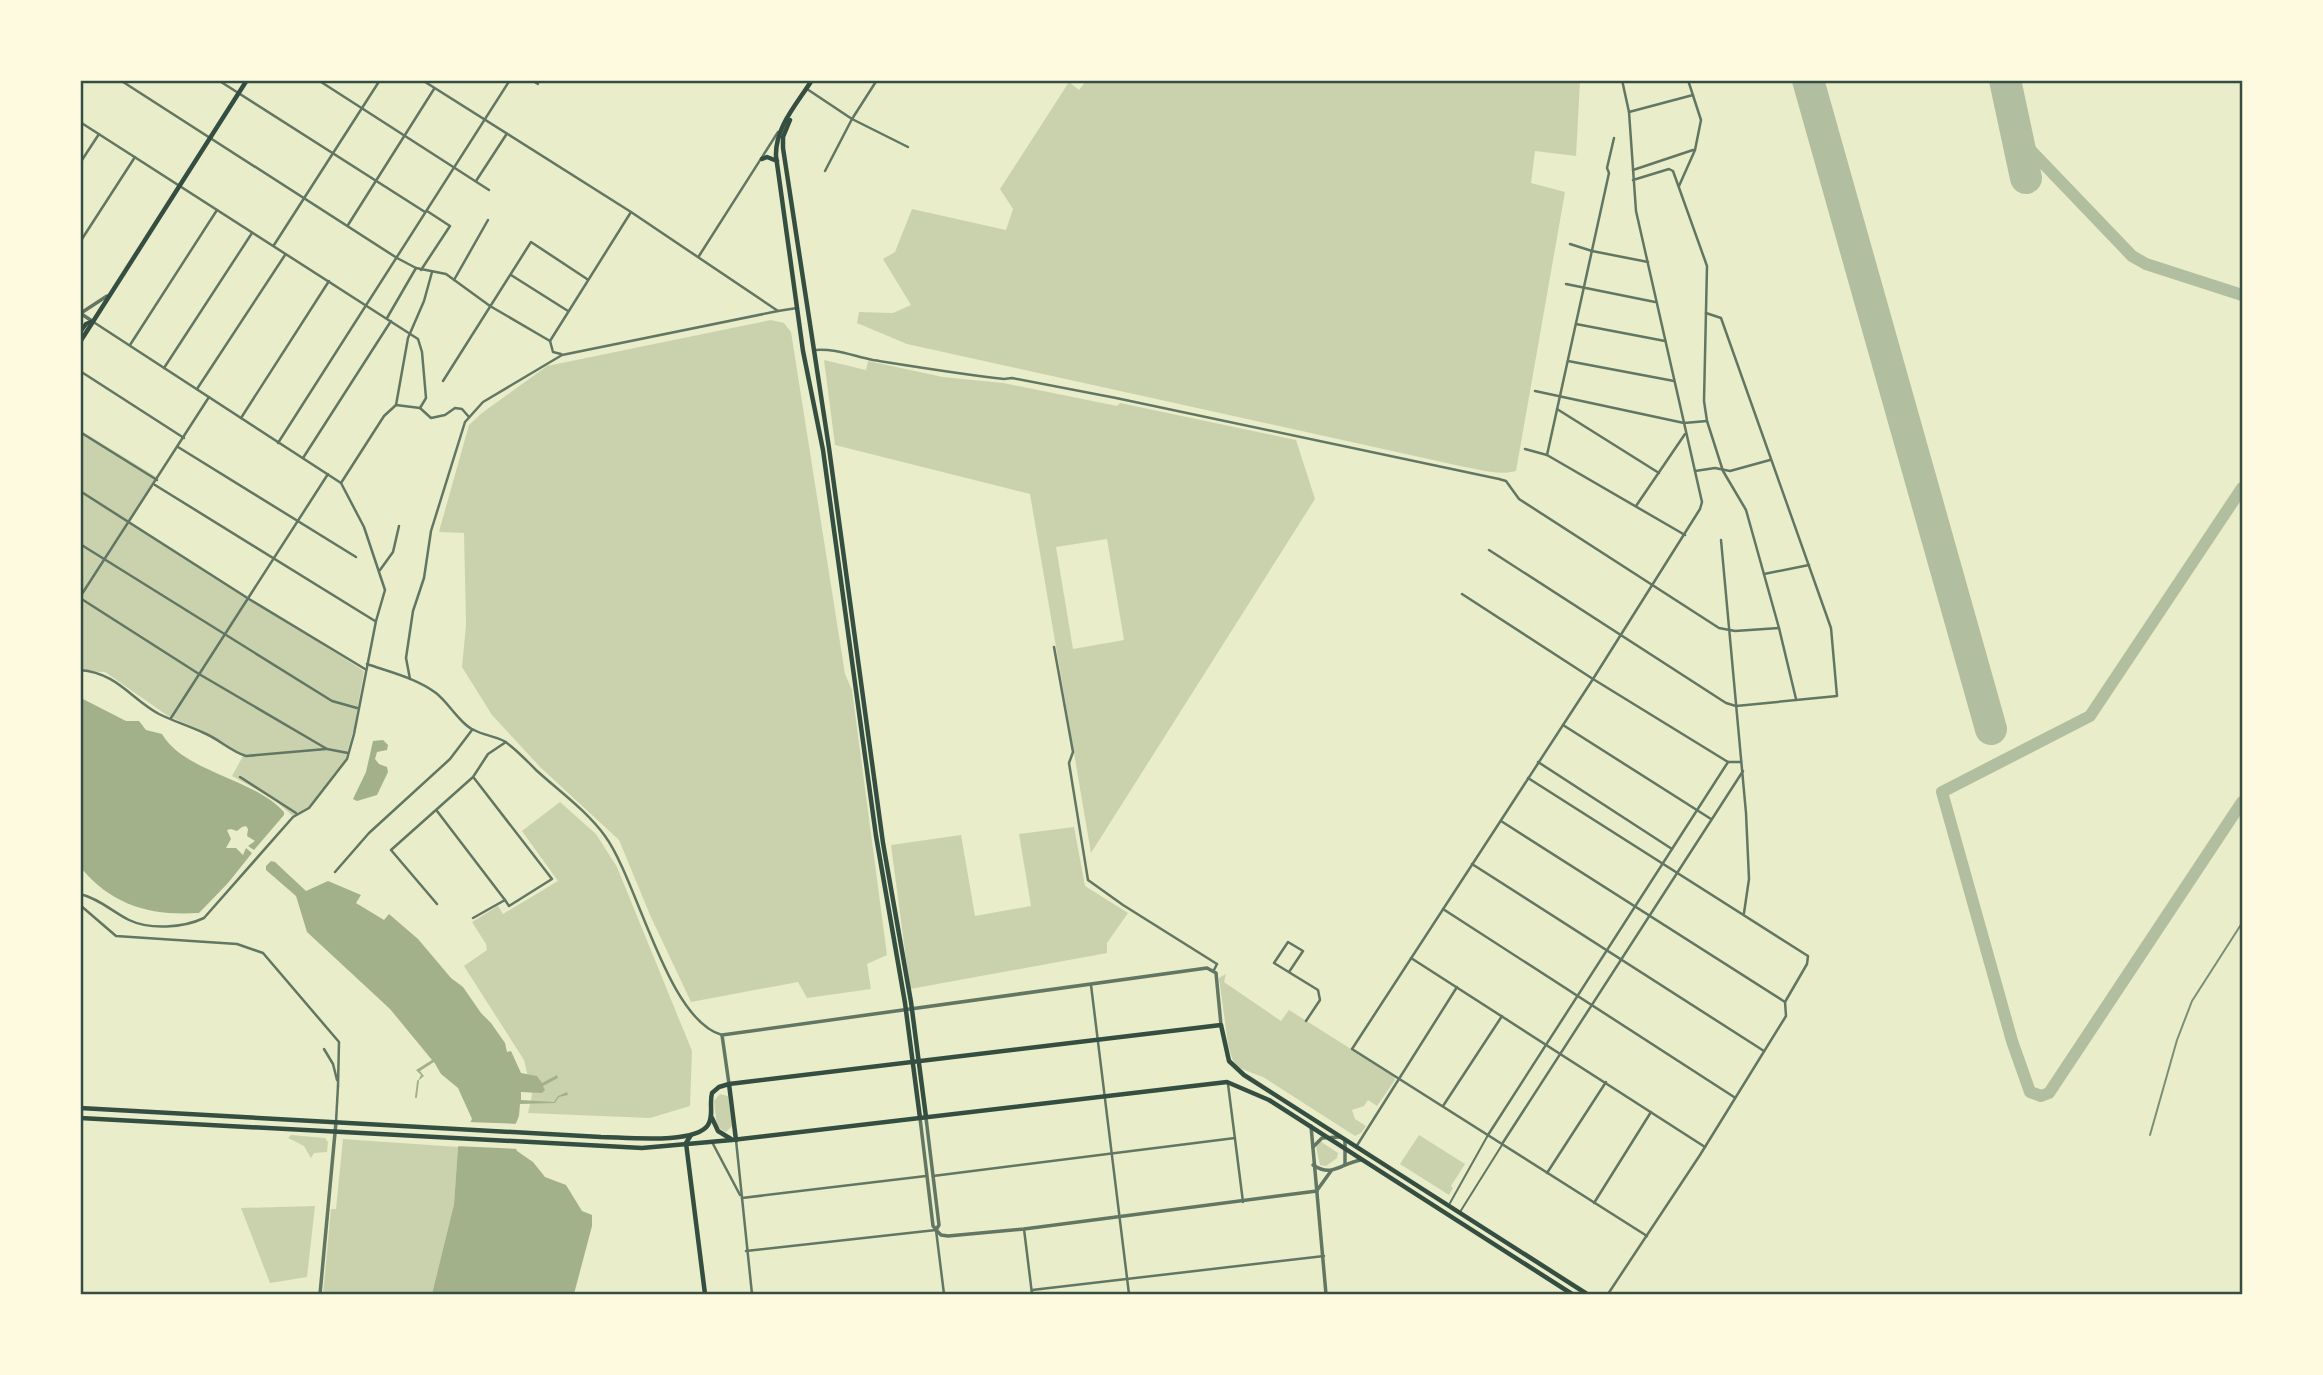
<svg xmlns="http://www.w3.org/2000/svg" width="2323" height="1375" viewBox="0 0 2323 1375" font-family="Inter,sans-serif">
<rect width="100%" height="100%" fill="#e9edc9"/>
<g fill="#cad2ad" fill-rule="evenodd">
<path d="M1086,81H1580L1576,156L1535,151L1531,183L1565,192L1516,471C1499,476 1478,469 1460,466L907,344L857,323L859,312L893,313L911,305L883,259L895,252L912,209L1006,230L1013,209L1000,189L1069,82L1079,90Z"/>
<polygon points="771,320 784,323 791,332 845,674 852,690 887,955 867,964 871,989 807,998 798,982 691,1002 650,915 619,840 540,767 492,715 462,667 466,625 464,533 439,532 440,528 469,425 482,413 547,366"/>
<path d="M824,360L866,370L868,361L943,377L1003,383L1117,406L1120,403L1296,440L1315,499L1091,853L1030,494L835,445ZM1107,539L1124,640L1073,649L1056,547Z"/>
<polygon points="80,430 158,478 130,522 364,671 354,728 344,764 313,805 293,816 272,798 232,776 243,756 194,727 168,716 105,672 81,671"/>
<polygon points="560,802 596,834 617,867 692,1051 690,1106 650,1118 528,1113 532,1095 524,1060 464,966 487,950 486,944 472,922 498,906 503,914 558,881 522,831"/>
<polygon points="1074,827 1085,886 1128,913 1107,943 1107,953 910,989 891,845 961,835 975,916 1031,906 1019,834"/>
<polygon points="1226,974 1224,982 1281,1021 1289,1010 1394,1076 1395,1080 1377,1106 1368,1100 1364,1106 1352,1110 1355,1119 1366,1126 1361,1133 1355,1136 1263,1077 1237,1067 1232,1058 1228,1044 1219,978"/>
<polygon points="720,1094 728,1096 732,1126 726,1132 717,1127 714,1101"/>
<polygon points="291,1135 325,1138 328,1142 327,1152 314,1153 311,1158 304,1146 288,1138"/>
<polygon points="1419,1135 1465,1164 1451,1186 1453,1188 1449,1195 1400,1164"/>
<polygon points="343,1139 458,1147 454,1204 432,1294 323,1294 331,1209 336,1209"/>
<polygon points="1320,1141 1338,1153 1337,1158 1326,1166 1320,1165 1316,1146"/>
<polygon points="315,1206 307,1277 270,1283 241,1208"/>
</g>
<g fill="#a3b18a">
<path d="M81,698L126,721H139L146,730L162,734C184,772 253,778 284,812V815L254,850L248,846L255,841L247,836L248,829L246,826L242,827L237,831L231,829L227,830L231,839L226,848H236L243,855L246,848L252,853L228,883L199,913C151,916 113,906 81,868Z"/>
<polygon points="383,740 388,745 387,750 377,752 375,759 379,764 387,767 388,772 377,795 357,801 353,799 366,772 373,741"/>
<polygon points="271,861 275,862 306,891 328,881 361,895 356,903 384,920 389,914 418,939 451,978 463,987 481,1013 491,1023 505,1043 507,1052 511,1051 521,1073 537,1076 542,1083 557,1075 558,1078 543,1086 545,1090 542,1093 521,1092 521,1100 554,1102 558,1096 567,1092 568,1095 559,1097 555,1103 520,1104 519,1116 511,1135 517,1151 533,1162 545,1177 566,1185 582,1211 592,1215 592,1226 574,1294 432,1294 454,1204 458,1147 472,1119 458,1088 441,1074 434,1062 420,1071 424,1076 418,1081 421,1075 416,1070 432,1060 390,1009 307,932 296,896 266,870 266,866"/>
</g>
<polygon fill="#e9edc9" points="467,1122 520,1124 515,1135 520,1149 455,1146"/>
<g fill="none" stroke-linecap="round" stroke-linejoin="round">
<polyline stroke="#a3b18a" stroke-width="2" points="416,1097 418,1081"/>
<g stroke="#b2bea0" stroke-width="12">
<polyline points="2017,136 2132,256 2146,264 2242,295"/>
<polyline points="2242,488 2090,716 1942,792 2012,1041 2030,1092 2041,1096 2049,1093 2242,802"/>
</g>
<g stroke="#b2bea0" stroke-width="32">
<polyline points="1808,80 1991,729"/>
<polyline points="2005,80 2026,178"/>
</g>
<g stroke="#617663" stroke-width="2">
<polyline points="1450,1203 1488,1135"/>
<polyline points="1460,1212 1502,1145"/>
</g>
<g stroke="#617663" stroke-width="2.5">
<polyline points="120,80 397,258 416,268 446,274 490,306 550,341"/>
<polyline points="218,80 425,212"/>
<polyline points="318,80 489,190"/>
<polyline points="422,80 631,212 778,311 797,308"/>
<polyline points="531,80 538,84"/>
<polyline points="1622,80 1629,112 1636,211 1702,502 1700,509 1593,679 1352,1049 1647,1236"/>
<polyline points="807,89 852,119 908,147"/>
<polyline points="1629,112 1693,95"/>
<polyline points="80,122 418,339 422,352 426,398 420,408 396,405"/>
<polyline points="80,163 99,134"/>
<polyline points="1633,170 1693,150"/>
<polyline points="825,171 852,119 877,80"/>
<polyline points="1633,180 1669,169 1673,171 1707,266 1704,401 1707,421 1723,471 1746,510 1779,628 1796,699"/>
<polyline points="476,181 506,135"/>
<polyline points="1679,186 1695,150 1701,120 1688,80"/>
<polyline points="348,225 434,89"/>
<polyline points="80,242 135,157"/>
<polyline points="1570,244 1592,251 1648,262"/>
<polyline points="274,245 380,80"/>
<polyline points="699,256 778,132"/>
<polyline points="421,270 450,226 427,211"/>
<polyline points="511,275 568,311"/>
<polyline points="454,280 488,220"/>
<polyline points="1566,284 1655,302"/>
<polyline points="387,318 416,268"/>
<polyline points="1576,324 1665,341"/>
<polyline points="130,345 217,210"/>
<path d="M814,350C835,348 853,356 873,360C917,367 960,374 1004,379L1012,378L1116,398L1499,479L1506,481L1519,499L1719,628L1735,631L1779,628"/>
<polyline points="561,354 553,352 550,341 631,212"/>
<polyline points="1568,361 1674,381"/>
<polyline points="164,368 252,233"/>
<polyline points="80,371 184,438"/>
<polyline points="443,381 531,242 587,279"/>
<polyline points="197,389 285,255"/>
<polyline points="1535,391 1684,423 1707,421"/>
<polyline points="420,408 431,418 445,415 455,408 462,409 469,417"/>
<polyline points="1557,409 1659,473"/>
<polyline points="241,418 329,281"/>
<polyline points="80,432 157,480"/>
<polyline points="278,443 510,80"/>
<polyline points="178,447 356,557"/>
<polyline points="1525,449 1547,455 1685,535"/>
<polyline points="1547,455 1609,173 1607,168 1614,138"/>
<polyline points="303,458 391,321"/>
<polyline points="1695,471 1715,468 1730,471 1770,460"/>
<polyline points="341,483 384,416 396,405 408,338 424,301 432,272"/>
<polyline points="155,485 375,621"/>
<polyline points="80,491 249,599 365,669"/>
<polyline points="1636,506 1685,434"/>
<polyline points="1721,540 1746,813 1749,879 1744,913"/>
<polyline points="80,544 332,701 357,708"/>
<polyline points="1489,550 1726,703 1736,706 1837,696 1831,628 1721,318 1706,313"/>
<polyline points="380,570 393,552 399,526"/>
<polyline points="1764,574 1809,565"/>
<polyline points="1462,594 1593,679 1728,762"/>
<polyline points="80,597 209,397"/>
<polyline points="80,598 199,674 327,749 348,753"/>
<polyline points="1054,647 1073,752 1069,763 1088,880 1123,905 1217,964 1214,970"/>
<path d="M367,664C390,672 416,678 436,693C448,702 461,725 474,730C483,735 494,736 504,741C515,748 526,760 536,770C559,791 587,811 605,836C638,881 667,1020 722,1035"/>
<path d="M80,670C117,673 130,698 159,714C173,721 189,726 204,733C219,739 230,751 246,756L326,749"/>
<polyline points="410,679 406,658 413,611 424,578 431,531 465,422 483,402 562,355 778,311"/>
<polyline points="171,718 328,474"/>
<polyline points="1563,725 1711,819"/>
<polyline points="1538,762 1672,849"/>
<polyline points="1728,762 1741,762"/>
<polyline points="240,777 296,813"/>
<polyline points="1528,778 1808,956 1807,964 1785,1002 1786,1016 1700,1155 1608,1294"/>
<polyline points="437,811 505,900"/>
<polyline points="1501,821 1785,1002"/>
<polyline points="1472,864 1764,1051"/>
<polyline points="335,872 369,833 450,759 472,730"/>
<path d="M80,894C98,898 113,912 129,920C150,930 183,928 204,918L293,817L309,808L347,759L354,734L376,621L385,590L364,527L341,483L95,323"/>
<polyline points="437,904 391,850 473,777 488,754 506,742"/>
<polyline points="80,905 116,936 237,944 263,953 339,1042 338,1086"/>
<polyline points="1443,909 1734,1097"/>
<polyline points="473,918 505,900 509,906 552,879 474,778"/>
<polyline points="1411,958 1705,1147"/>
<polyline points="1289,972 1303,951 1288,942 1274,963 1318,990 1320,1000 1306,1021"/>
<polyline points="1091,985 1129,1294"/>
<polyline points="324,1049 333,1064 337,1080"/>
<polyline points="1228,1084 1243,1202"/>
<polyline points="1443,1106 1502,1016"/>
<polyline points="336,1122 338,1086"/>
<polyline points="1488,1135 1728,762"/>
<polyline points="736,1140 752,1294"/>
<polyline points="712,1142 740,1195"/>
<polyline points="1502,1144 1743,771"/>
<polyline points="1356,1147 1457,987"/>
<polyline points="1547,1173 1606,1082"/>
<polyline points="933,1176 1235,1138"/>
<polyline points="742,1198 926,1176"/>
<polyline points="1594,1203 1651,1112"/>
<polyline points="1024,1229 1032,1294"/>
<polyline points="746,1251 936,1230 944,1294"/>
<polyline points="1032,1290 1324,1256"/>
</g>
<g stroke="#617663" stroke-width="3.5">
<polyline points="80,313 92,321"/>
<polyline points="81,313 107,296"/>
<polyline points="729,1084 722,1035 1207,968 1216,973 1221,1025"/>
<polyline points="920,1118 933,1226 936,1229"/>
<polyline points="926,1118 939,1225 936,1230"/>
<polyline points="1311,1126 1326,1294"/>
<polyline points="1313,1147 1322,1138 1339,1137"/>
<polyline points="1345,1164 1345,1141"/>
<path d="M1313,1165C1333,1178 1341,1163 1361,1160"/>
<polyline points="1318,1189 1331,1171"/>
<polyline points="936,1230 941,1235 948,1236 1024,1229 1317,1191"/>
<polyline points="320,1294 336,1122"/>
</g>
<g stroke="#344e41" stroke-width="4.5">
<path d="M812,80C797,104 775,127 776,156L803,351L823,450L876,836L905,1003L920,1118"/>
<polyline points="790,120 783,137 783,148 829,448 883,843 911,1002 926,1117"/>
<polyline points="762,159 767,157 777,161"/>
<polyline points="80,332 86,324 91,322"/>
<polyline points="80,342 247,80"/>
<polyline points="691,1135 686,1143 705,1294"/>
</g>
<g stroke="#344e41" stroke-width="4.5">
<polyline points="729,1084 736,1140"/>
<path d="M80,1108L601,1137C623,1137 695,1145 708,1125C714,1116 709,1104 712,1093L719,1087L729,1084L1221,1025L1229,1061L1244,1075L1587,1294"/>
<polyline points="80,1118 642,1148 732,1140 1227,1082 1269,1100 1572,1294"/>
<polyline points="712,1118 718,1131 731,1139"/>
</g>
<g stroke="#7c8e77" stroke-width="2">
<polyline points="2242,1049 2242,1048"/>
<polyline points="2150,1135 2177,1040 2192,1001 2242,923"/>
</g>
</g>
<rect width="2323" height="1375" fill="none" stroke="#fefae0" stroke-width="164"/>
<rect x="82" y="82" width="2159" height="1211" fill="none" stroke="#344e41" stroke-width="2.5"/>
</svg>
